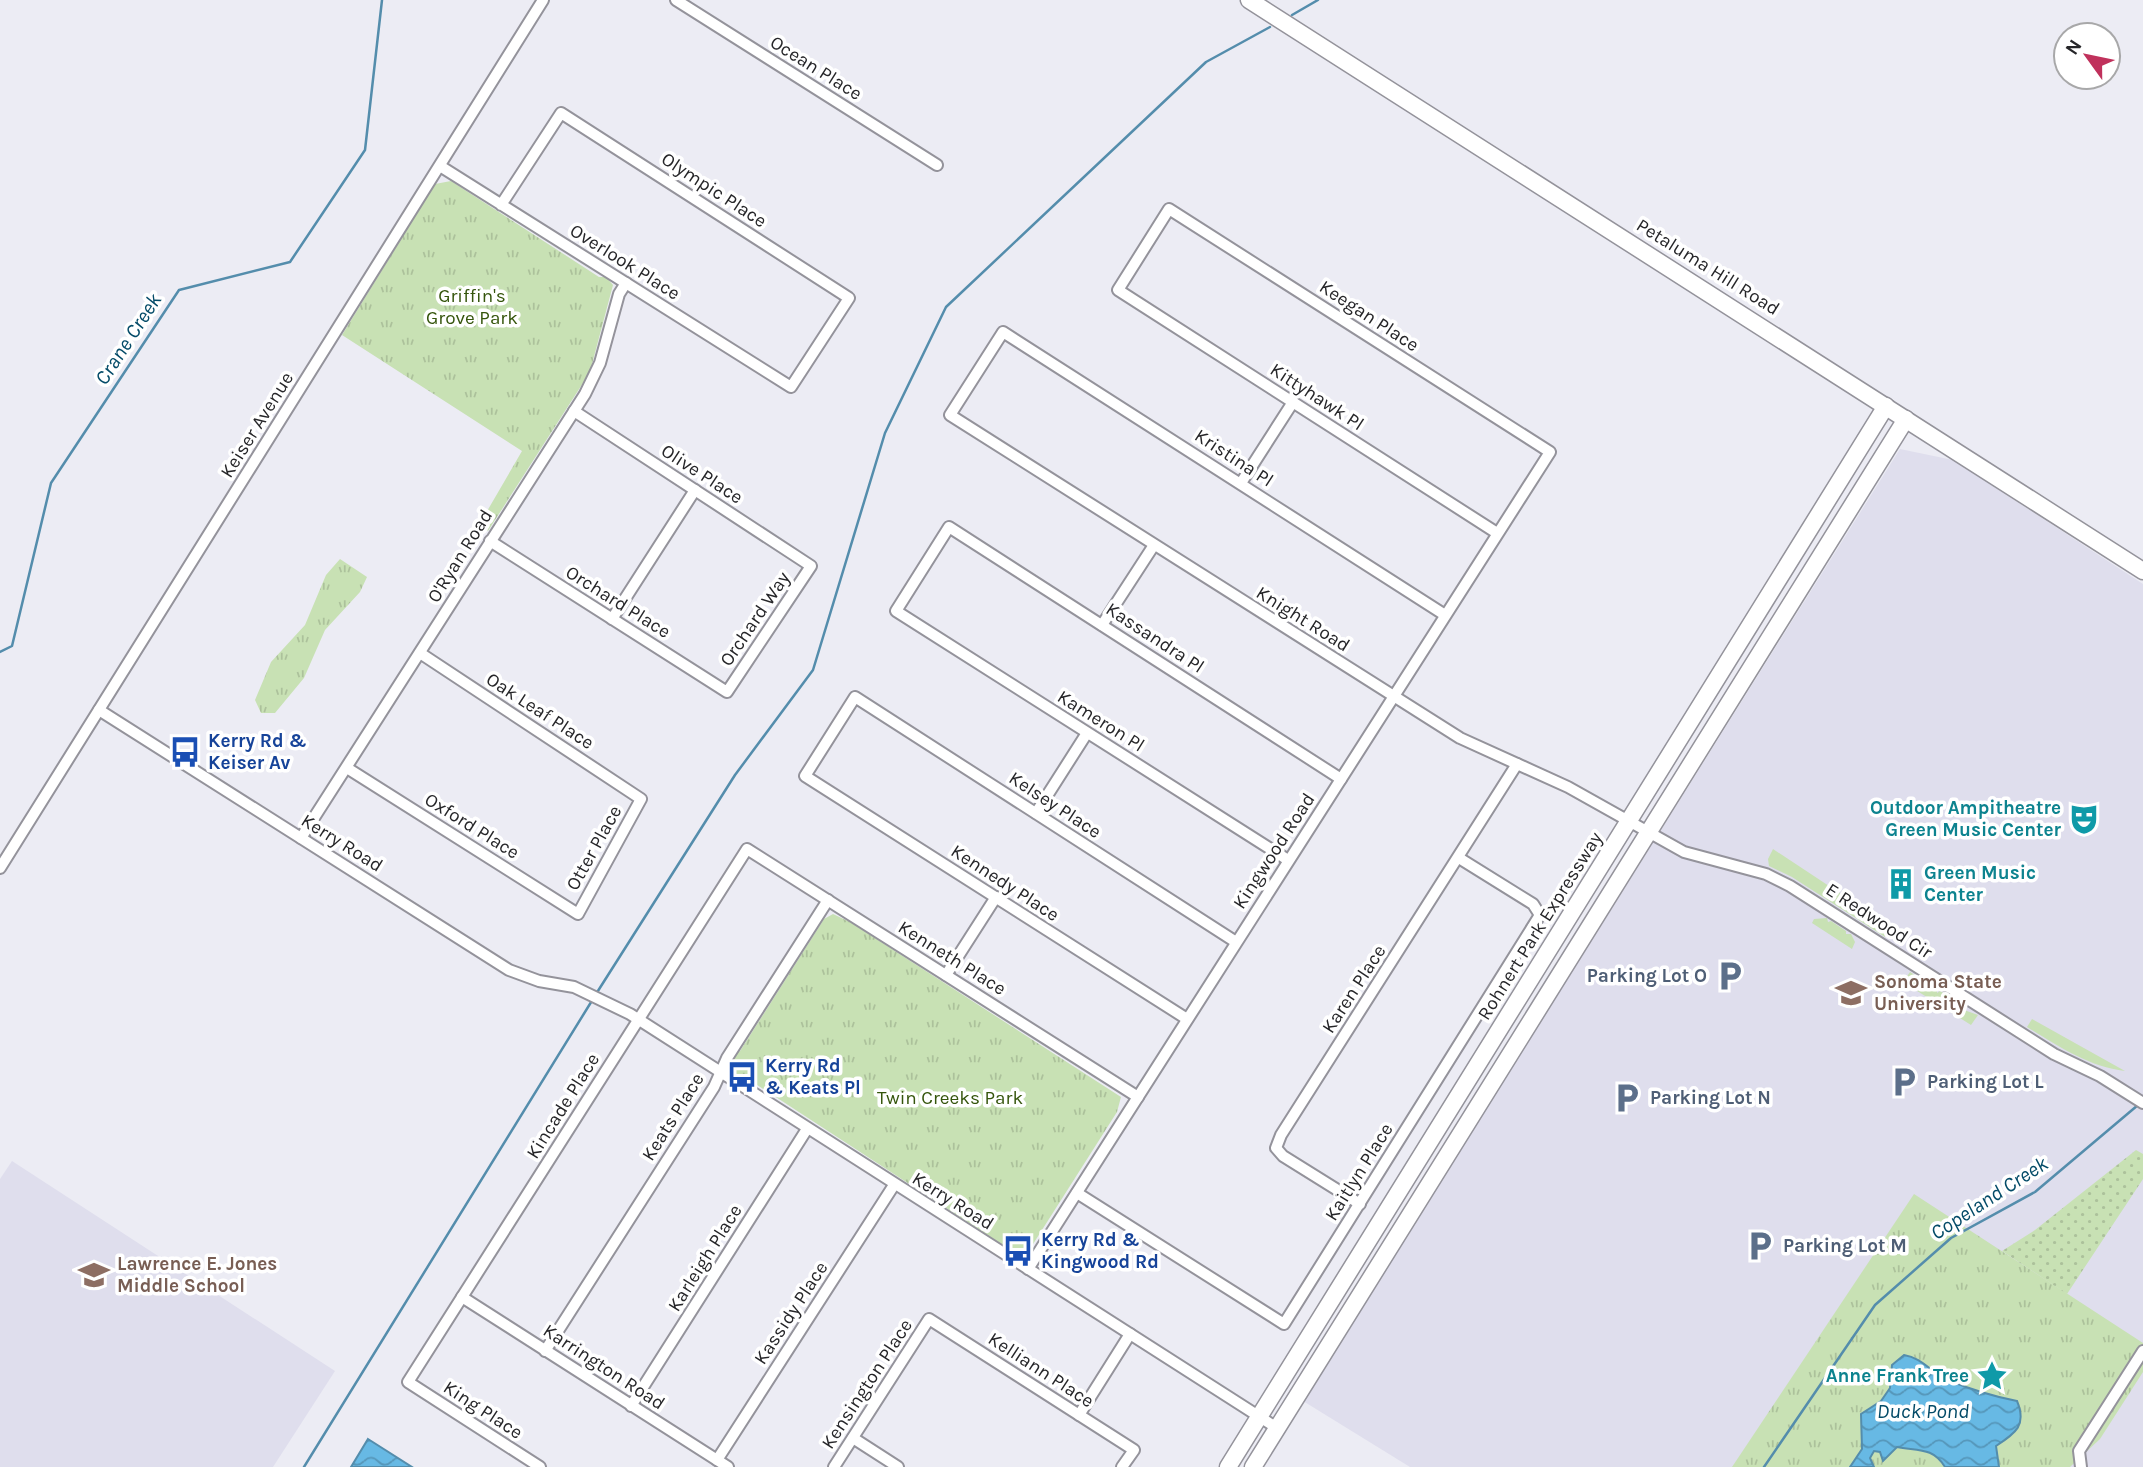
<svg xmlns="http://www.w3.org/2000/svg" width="2143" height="1467" viewBox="0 0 2143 1467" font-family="Karla,sans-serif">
<defs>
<pattern id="park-tufts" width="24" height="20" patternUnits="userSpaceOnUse" patternTransform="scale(1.75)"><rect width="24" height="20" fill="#c8e1b4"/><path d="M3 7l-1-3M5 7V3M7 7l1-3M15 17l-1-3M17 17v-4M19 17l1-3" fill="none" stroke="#acc19b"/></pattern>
<pattern id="garden-dots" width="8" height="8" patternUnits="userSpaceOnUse" patternTransform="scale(1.75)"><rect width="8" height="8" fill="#c8e1b4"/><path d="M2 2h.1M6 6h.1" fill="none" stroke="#acc19b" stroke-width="1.8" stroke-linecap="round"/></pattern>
<pattern id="water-waves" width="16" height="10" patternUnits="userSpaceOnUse" patternTransform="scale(1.75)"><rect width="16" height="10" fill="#67b9e4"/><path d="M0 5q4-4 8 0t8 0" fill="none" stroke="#5596b9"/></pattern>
</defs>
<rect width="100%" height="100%" fill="#ececf4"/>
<g fill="#dfdeed">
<polygon points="1900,449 1953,460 2143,584 2143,1467 1410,1467 1303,1401"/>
<polygon points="12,1161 335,1371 273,1467 0,1467 0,1179"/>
</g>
<g fill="#c8e1b4">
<polygon points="1773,849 1891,927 1885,937 1792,877 1769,866 1768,859"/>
<polygon points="1827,918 1828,922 1831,921 1846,931 1846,934 1851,934 1855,942 1852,949 1812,923 1814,919"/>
<polygon points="1910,972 1923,980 1922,983 1925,982 1937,989 1937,993 1940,991 1950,997 1950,1001 1953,999 1964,1006 1964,1010 1978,1015 1971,1025 1903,982"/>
<path d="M2032,1019L2125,1071C2089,1067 2058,1046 2027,1027Z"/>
</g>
<g fill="url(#park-tufts)">
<polygon points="451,181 599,277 606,277 613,285 591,368 583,383 488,531 479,525 522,451 342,335 435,184"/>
<polygon points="340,559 367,577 360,592 325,630 304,678 275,713 261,713 255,700 271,662 305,625 326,575"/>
<polygon points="833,914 850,922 1121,1097 1117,1112 1028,1252 1012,1251 748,1079 738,1076 733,1069 735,1053 740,1051 824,919"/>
<polygon points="1914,1194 2143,1343 2143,1372 2100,1439 2070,1467 1732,1467"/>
</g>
<polygon fill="url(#garden-dots)" points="2136,1150 2143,1154 2143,1179 2067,1294 2002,1251 2035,1230"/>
<g fill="url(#water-waves)" stroke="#548dac" stroke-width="2">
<path d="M1904,1355C1923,1358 1931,1373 1948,1380C1972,1390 1991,1396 2017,1401C2027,1425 2016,1433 1996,1446L1999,1467H1945C1933,1447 1918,1451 1897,1447L1883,1461L1880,1452L1874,1451L1870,1458L1874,1467H1850L1862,1449L1861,1414L1881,1401L1890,1388L1892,1365Z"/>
<polygon points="368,1439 412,1467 351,1467"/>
</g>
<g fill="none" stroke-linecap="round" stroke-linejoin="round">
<g stroke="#548dac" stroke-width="2.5">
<polyline points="1292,15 1318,0"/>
<polyline points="0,652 12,646 51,483 179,290 290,262 365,150 382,0"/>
<polyline points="596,994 735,775 813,670 885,433 946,307 1206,62 1270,27"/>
<polyline points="304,1467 593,999"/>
<polyline points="1764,1467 1875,1305 1951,1238 2035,1192 2138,1105"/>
</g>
<defs>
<g id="minor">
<polyline points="676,0 937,165"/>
<polyline points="440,166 791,387 849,298 561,113 501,205"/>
<polyline points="1241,483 1293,402"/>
<polyline points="490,541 727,692 811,566 574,411"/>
<polyline points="1445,615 1003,332 950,415 1460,738 1568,787 1684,852 1766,874 1790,886 2054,1054 2100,1076 2143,1103"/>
<polyline points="612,619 695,490"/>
<polyline points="1102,625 1154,545"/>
<polyline points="99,710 509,970 539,981 574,987 630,1014 1277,1428"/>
<polyline points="347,768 578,914 641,799 420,653"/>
<polyline points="1036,813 1087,733"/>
<polyline points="301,838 585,394 600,363 619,294 626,283"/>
<polyline points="1288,860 896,611 949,527 1341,779"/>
<polyline points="0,868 543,0"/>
<polyline points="946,975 996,897"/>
<polyline points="1187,1019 805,776 855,697 1236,942"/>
<polyline points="1077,1193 1284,1324 1540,915 1533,904 1459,858"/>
<polyline points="1360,1204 1283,1156 1276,1148 1281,1135 1517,764"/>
<polyline points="1028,1269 1550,452 1169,209 1118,290 1497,533"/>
<polyline points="462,1297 728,1467"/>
<polyline points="545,1351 714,1087 727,1058 828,900"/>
<polyline points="631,1406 807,1129"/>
<polyline points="1079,1415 1130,1334"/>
<polyline points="853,1438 898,1467"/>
<polyline points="717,1460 894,1185"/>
<polyline points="540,1467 408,1382 747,849 1138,1097"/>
<polyline points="834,1467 929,1319 1134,1450 1122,1467"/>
<polyline points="2081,1467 2079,1451 2143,1351"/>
</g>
<g id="secondary">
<polyline points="1249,0 2143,571"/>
<polyline points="1228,1467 1886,406"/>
<polyline points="1253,1467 1906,419"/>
</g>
</defs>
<use href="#minor" stroke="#94939b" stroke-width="14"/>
<use href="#secondary" stroke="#94939b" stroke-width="19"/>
<use href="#minor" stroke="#fff" stroke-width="10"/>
<use href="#secondary" stroke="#fff" stroke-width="16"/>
</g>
<defs>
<symbol id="bus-bare" viewBox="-9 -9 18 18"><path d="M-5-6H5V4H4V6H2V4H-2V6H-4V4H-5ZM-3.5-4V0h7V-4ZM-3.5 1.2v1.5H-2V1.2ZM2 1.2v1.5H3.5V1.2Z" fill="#1a4fb4" stroke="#fff" stroke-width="2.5" paint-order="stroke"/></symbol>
<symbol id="theatre-bare" viewBox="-9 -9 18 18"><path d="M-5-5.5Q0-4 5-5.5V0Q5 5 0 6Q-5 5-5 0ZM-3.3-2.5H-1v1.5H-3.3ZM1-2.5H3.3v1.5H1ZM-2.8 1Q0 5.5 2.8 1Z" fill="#0f9aa8" stroke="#fff" stroke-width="2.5" paint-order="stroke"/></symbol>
<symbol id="building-bare" viewBox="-9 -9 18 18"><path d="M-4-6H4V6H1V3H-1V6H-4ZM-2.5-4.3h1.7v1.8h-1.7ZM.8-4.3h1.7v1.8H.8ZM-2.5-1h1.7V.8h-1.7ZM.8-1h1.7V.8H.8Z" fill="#0f9aa8" stroke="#fff" stroke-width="2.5" paint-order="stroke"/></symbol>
<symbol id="parking-bare" viewBox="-9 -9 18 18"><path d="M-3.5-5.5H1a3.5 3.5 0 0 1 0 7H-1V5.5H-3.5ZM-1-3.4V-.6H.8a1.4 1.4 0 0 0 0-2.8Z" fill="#5c6f8a" stroke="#fff" stroke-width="2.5" paint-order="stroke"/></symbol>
<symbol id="university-bare" viewBox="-9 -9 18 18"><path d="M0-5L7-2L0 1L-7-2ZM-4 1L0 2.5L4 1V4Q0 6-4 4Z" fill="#8d6e63" stroke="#fff" stroke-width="2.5" paint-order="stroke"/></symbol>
<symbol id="school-bare" viewBox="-9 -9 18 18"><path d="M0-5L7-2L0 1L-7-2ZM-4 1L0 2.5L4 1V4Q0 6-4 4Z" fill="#8d6e63" stroke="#fff" stroke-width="2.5" paint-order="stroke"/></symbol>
<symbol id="sight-bare" viewBox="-9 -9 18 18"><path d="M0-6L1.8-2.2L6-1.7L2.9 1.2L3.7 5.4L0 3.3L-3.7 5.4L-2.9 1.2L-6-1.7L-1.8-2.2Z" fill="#0f9aa8" stroke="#fff" stroke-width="2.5" paint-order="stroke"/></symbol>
</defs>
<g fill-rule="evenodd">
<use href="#bus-bare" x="163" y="730" width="44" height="44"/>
<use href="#theatre-bare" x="2062" y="797" width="44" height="44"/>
<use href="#building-bare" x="1879" y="862" width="44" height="44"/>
<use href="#parking-bare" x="1708" y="954" width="44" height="44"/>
<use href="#university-bare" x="1829" y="971" width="44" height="44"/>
<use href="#bus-bare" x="720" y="1055" width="44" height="44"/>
<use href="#parking-bare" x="1882" y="1060" width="44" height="44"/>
<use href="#parking-bare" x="1605" y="1076" width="44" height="44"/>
<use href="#parking-bare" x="1738" y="1224" width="44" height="44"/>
<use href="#bus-bare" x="996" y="1229" width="44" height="44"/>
<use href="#school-bare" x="72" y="1253" width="44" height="44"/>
<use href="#sight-bare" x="1970" y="1354" width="44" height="44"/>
</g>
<g text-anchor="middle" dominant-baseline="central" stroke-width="7" stroke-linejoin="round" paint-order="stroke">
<g font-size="19" fill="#262629" stroke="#fff">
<text transform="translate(816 68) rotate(32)">Ocean Place</text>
<text transform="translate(714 190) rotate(33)">Olympic Place</text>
<text transform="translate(625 262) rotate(32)">Overlook Place</text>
<text transform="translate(1708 267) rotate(32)">Petaluma Hill Road</text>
<text transform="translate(1369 316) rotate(33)">Keegan Place</text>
<text transform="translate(1317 397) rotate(33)">Kittyhawk Pl</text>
<text transform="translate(257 425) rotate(-58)">Keiser Avenue</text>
<text transform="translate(1234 458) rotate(33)">Kristina Pl</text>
<text transform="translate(702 474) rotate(33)">Olive Place</text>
<text transform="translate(460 556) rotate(-58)">O'Ryan Road</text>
<text transform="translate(618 602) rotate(32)">Orchard Place</text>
<text transform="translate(755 619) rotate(-56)">Orchard Way</text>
<text transform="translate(1303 619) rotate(32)">Knight Road</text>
<text transform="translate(1155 638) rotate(33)">Kassandra Pl</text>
<text transform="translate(540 711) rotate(33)">Oak Leaf Place</text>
<text transform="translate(1101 721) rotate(32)">Kameron Pl</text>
<text transform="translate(1055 805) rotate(33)">Kelsey Place</text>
<text transform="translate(472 826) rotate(32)">Oxford Place</text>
<text transform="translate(342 843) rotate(32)">Kerry Road</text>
<text transform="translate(594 848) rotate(-61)">Otter Place</text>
<text transform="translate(1274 851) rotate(-57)">Kingwood Road</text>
<text transform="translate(1005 883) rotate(33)">Kennedy Place</text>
<text transform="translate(1879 921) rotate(33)">E Redwood Cir</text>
<text transform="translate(1540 926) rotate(-58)">Rohnert Park Expressway</text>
<text transform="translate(952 958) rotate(32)">Kenneth Place</text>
<text transform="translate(1354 989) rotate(-57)">Karen Place</text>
<text transform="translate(563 1106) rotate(-58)">Kincade Place</text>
<text transform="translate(673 1117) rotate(-58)">Keats Place</text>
<text transform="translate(1359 1172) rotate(-58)">Kaitlyn Place</text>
<text transform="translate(953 1201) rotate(32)">Kerry Road</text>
<text transform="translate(705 1258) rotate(-58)">Karleigh Place</text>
<text transform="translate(791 1313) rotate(-57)">Kassidy Place</text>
<text transform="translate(604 1367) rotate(33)">Karrington Road</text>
<text transform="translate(1041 1370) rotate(33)">Kelliann Place</text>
<text transform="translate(867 1384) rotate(-57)">Kensington Place</text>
<text transform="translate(483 1410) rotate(33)">King Place</text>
</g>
<g font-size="19" fill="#35550c" stroke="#fff">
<text x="472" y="296">Griffin's<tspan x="472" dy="22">Grove Park</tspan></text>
<text x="950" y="1098">Twin Creeks Park</text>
</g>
<g font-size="19" font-weight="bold" fill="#164399" stroke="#fff" text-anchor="start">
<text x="208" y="741">Kerry Rd &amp;<tspan x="208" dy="22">Keiser Av</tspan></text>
<text x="765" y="1066">Kerry Rd<tspan x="765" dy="22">&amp; Keats Pl</tspan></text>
<text x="1041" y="1240">Kerry Rd &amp;<tspan x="1041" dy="22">Kingwood Rd</tspan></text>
</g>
<g font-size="19" font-weight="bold" fill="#0d838f" stroke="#fff" text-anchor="end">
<text x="2061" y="808">Outdoor Ampitheatre<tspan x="2061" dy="22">Green Music Center</tspan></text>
<text x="1924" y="873" text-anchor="start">Green Music<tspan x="1924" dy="22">Center</tspan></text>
<text x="1969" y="1376">Anne Frank Tree</text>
</g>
<g font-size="19" font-weight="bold" fill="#4e5e75" stroke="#fff" text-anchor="start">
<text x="1707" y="976" text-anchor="end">Parking Lot O</text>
<text x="1927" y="1082">Parking Lot L</text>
<text x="1650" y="1098">Parking Lot N</text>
<text x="1783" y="1246">Parking Lot M</text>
</g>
<g font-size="19" font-weight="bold" fill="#785e54" stroke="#fff" text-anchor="start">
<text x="1874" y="982">Sonoma State<tspan x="1874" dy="22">University</tspan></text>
<text x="117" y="1264">Lawrence E. Jones<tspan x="117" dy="22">Middle School</tspan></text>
</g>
<g font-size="21" font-style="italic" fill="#044b68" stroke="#fff">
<text transform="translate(128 339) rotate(-57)">Crane Creek</text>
<text transform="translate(1989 1198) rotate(-33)">Copeland Creek</text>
<text x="1923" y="1411">Duck Pond</text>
</g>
</g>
<g transform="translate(2087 56) rotate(303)"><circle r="33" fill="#ffffff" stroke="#a8a8a9" stroke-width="2"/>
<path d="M0-5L12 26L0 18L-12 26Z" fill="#c0315c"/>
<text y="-10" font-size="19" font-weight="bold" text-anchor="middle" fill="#262629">N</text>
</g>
</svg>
